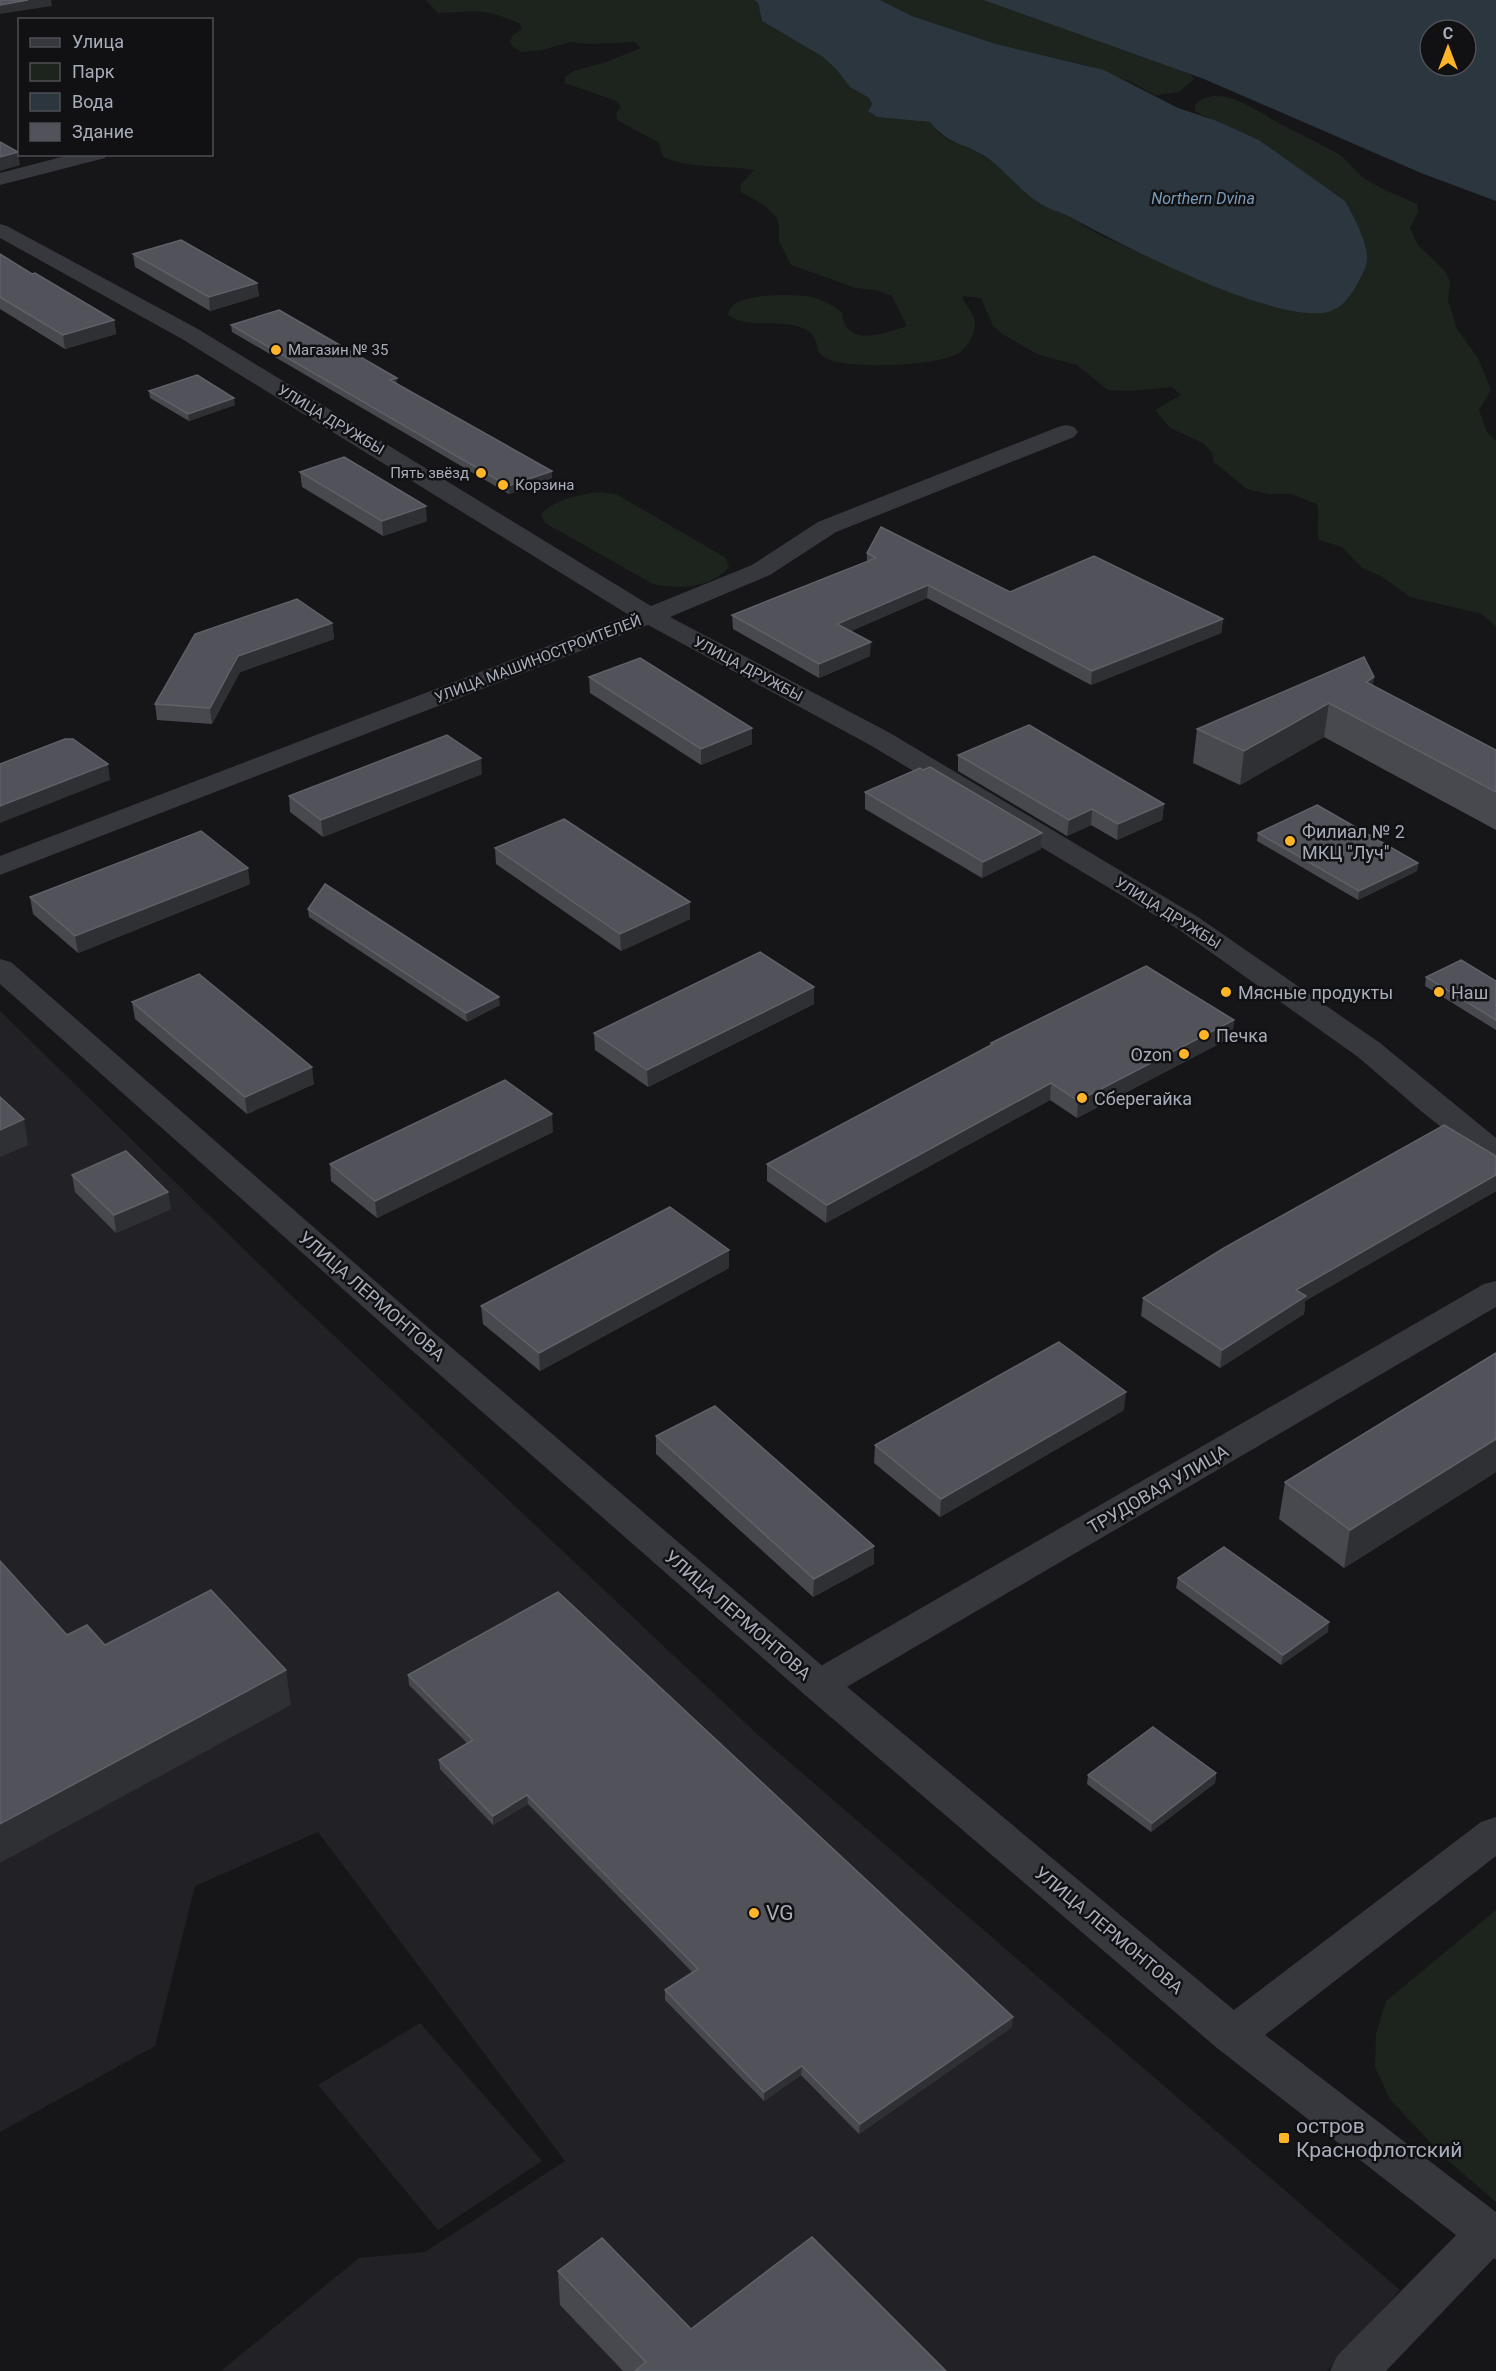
<svg xmlns="http://www.w3.org/2000/svg" width="1496" height="2371" viewBox="0 0 1496 2371" font-family="Roboto,sans-serif">
<rect width="100%" height="100%" fill="#161619"/>
<g fill="#222226">
<polygon points="0,1011 293,1297 757,1734 1400,2290 1327,2371 221,2371 359,2258 425,2252 565,2161 318,1832 195,1886 155,2046 0,2132"/>
<polygon points="420,2023 542,2161 438,2230 318,2085"/>
</g>
<g fill="#1c241d">
<path d="M426,0H754L758,3L762,21L823,57L836,69L850,87L869,98L872,104L868,111L877,116L930,122L941,135L950,141L976,151L995,164L1041,204L1068,216L1100,235L1203,281L1268,305L1307,312L1355,289L1364,272L1351,211L1344,201L1259,140L1202,115L1195,111V105C1220,79 1263,116 1286,127C1304,136 1323,145 1340,155C1350,162 1356,173 1367,180C1382,190 1400,196 1417,204L1418,212L1410,228L1418,245L1446,272L1450,282L1448,300L1457,329L1478,358L1491,390L1479,410L1487,432L1496,441V627L1482,614L1410,597L1381,576L1362,568L1342,547L1319,540C1315,526 1321,517 1317,504L1291,494H1268L1247,489L1214,462L1212,452L1203,443L1170,428L1155,410L1181,395L1172,387L1130,391L1108,390L1077,365L1039,355L1002,334L993,326L981,298L962,296C965,306 976,315 975,325C975,334 967,348 959,353C939,366 853,369 830,360C826,359 822,355 818,352C817,313 765,328 740,321C736,320 732,317 728,315C728,314 731,307 732,306C745,293 794,294 812,297C823,300 833,305 842,312C844,349 886,333 907,326L892,296L876,290L856,288L791,265L779,241V226L777,218L764,205L741,192L740,185L754,170C724,165 690,169 663,157L659,143L617,120L616,113L621,107L616,101L565,83V77L574,71L606,62L641,48L635,42L589,44L571,42L542,50L521,52L513,47L510,41L513,35L522,29L520,24C483,7 476,12 438,13Z"/>
<polygon points="880,0 983,0 1190,74 1194,79 1179,92 1155,95 1131,82 1085,65 996,44 912,16"/>
<path d="M598,492L616,494L726,558L729,567C711,588 679,590 653,584L545,523L541,514C555,499 578,495 598,492Z"/>
<polygon points="1496,1910 1496,2202 1445,2158 1390,2099 1375,2067 1376,2034 1386,2001"/>
</g>
<g fill="#2b363e" fill-rule="evenodd">
<path d="M754,0H880L912,16L996,44L1104,70L1178,108L1217,121L1259,140L1345,201C1353,214 1366,241 1367,255C1368,264 1363,274 1359,281C1353,293 1342,309 1328,312C1273,324 1122,245 1070,217C1061,212 1050,210 1041,204C1021,192 1006,171 986,157C963,142 949,146 930,122L877,117L868,111L872,104L869,98L850,87L836,69L823,57L762,21L758,3Z"/>
<path d="M983,0H1496V201L1421,173L1204,79ZM1430,30H1466V66H1430Z"/>
</g>
<g fill="none" stroke-linecap="round" stroke-linejoin="round">
<g fill="#37383e" fill-rule="evenodd">
<polygon points="73,154 107,154 105,158 0,185 0,173"/>
<polygon points="0,224 7,226 198,329 651,606 752,565 818,522 1058,427 1066,425 1074,427 1078,432 1074,437 836,532 770,575 670,617 890,733 1198,917 1380,1043 1496,1138 1496,1164 1484,1161 1421,1111 1358,1057 1178,929 870,745 648,625 0,875 0,856 629,615 182,339 0,238"/>
<polygon points="1496,1281 1496,1307 833,1695 819,1700 805,1695 799,1685 805,1675 1484,1284"/>
<polygon points="1488,2213 1496,2216 1496,2256 1386,2371 1330,2371 1337,2356 1472,2219"/>
</g>
<polygon fill="#37383e" fill-rule="evenodd" points="0,959 11,962 431,1330 833,1675 1234,2010 1481,1822 1496,1817 1496,1856 1265,2035 1496,2212 1496,2259 1479,2253 1217,2048 805,1695 407,1346 0,984"/>
</g>
<g fill="#47494e">
<polygon points="0,254 32,274 114,320 116,334 65,349 0,309"/>
<polygon points="133,254 257,283 259,296 210,311 135,267"/>
<polygon points="231,325 397,384 552,478 509,494 232,332"/>
<polygon points="149,391 235,405 189,421 150,398"/>
<polygon points="300,472 427,521 383,536 302,487"/>
<polygon points="867,553 1010,592 1223,619 1221,633 1091,685 927,598 851,631 870,656 819,678 733,629 732,615 867,562"/>
<polygon points="332,623 334,639 240,672 212,724 157,720 155,704"/>
<polygon points="589,677 752,728 752,744 701,765 590,693"/>
<polygon points="1373,686 1496,750 1496,830 1324,737 1240,785 1193,763 1197,729"/>
<polygon points="958,755 1164,804 1162,820 1117,840 1091,825 1067,836 958,771"/>
<polygon points="923,770 1042,833 1041,849 982,878 865,809 865,792"/>
<polygon points="482,774 323,837 290,812 289,796"/>
<polygon points="1258,833 1418,863 1417,871 1358,900 1257,841"/>
<polygon points="495,848 690,919 621,951 496,864"/>
<polygon points="250,884 78,953 33,914 30,897"/>
<polygon points="308,909 500,1005 467,1022 309,917"/>
<polygon points="1426,977 1496,981 1496,1030 1425,986"/>
<polygon points="132,1002 314,1084 247,1114 135,1019"/>
<polygon points="814,1004 648,1087 595,1050 594,1033"/>
<polygon points="1234,1020 1232,1037 1077,1118 1050,1100 826,1223 767,1181 767,1164 991,1046 991,1043"/>
<polygon points="553,1132 377,1218 331,1181 330,1164"/>
<polygon points="1496,1156 1496,1191 1305,1301 1304,1314 1220,1368 1141,1316 1143,1298"/>
<polygon points="72,1175 171,1209 116,1233 75,1192"/>
<polygon points="729,1268 540,1371 483,1324 481,1306"/>
<polygon points="1124,1410 940,1517 874,1463 875,1445"/>
<polygon points="656,1436 874,1564 813,1597 656,1454"/>
<polygon points="1496,1472 1344,1568 1279,1519 1285,1482"/>
<polygon points="1178,1578 1328,1632 1281,1665 1176,1588"/>
<polygon points="408,1675 1012,2027 859,2134 801,2075 764,2101 665,2000 665,1990 693,1973 528,1804 493,1825 440,1769 439,1760 467,1743 409,1685"/>
<polygon points="1216,1773 1215,1783 1151,1832 1087,1784 1088,1775"/>
<polygon points="558,2271 691,2329 946,2371 623,2371 560,2305"/>
</g>
<g fill="#2f3034">
<polygon points="28,0 51,0 52,6 0,14 0,5"/>
<polygon points="18,152 20,165 0,171 0,157"/>
<polygon points="257,283 259,296 210,311 209,297"/>
<polygon points="114,320 116,334 65,349 63,335"/>
<polygon points="397,378 397,385 390,380"/>
<polygon points="234,398 235,405 189,421 188,414"/>
<polygon points="552,471 552,478 509,494 508,486"/>
<polygon points="426,506 427,521 383,536 382,521"/>
<polygon points="928,585 927,598 837,637 837,624"/>
<polygon points="1223,619 1221,633 1091,685 1092,671"/>
<polygon points="332,623 334,639 240,672 212,724 210,708 238,656"/>
<polygon points="871,642 870,656 819,678 819,664"/>
<polygon points="1374,677 1369,711 1366,682"/>
<polygon points="1329,703 1324,737 1240,785 1244,751"/>
<polygon points="752,728 752,744 701,765 701,749"/>
<polygon points="481,758 482,774 323,837 321,820"/>
<polygon points="108,764 110,780 0,823 0,806"/>
<polygon points="1164,804 1162,820 1117,840 1118,824"/>
<polygon points="1092,809 1091,825 1067,836 1069,820"/>
<polygon points="1042,833 1041,849 982,878 983,862"/>
<polygon points="1418,863 1417,871 1358,900 1359,891"/>
<polygon points="248,868 250,884 78,953 75,936"/>
<polygon points="690,902 690,919 621,951 620,934"/>
<polygon points="814,987 814,1004 648,1087 647,1070"/>
<polygon points="499,997 500,1005 467,1022 466,1013"/>
<polygon points="1234,1020 1232,1037 1077,1118 1078,1101"/>
<polygon points="312,1067 314,1084 247,1114 245,1097"/>
<polygon points="1051,1083 1050,1100 826,1223 827,1205"/>
<polygon points="552,1114 553,1132 377,1218 375,1201"/>
<polygon points="24,1119 28,1145 0,1157 0,1130"/>
<polygon points="1496,1175 1496,1191 1305,1301 1304,1314 1220,1368 1222,1350 1296,1290"/>
<polygon points="168,1192 171,1209 116,1233 114,1215"/>
<polygon points="729,1250 729,1268 540,1371 539,1353"/>
<polygon points="1126,1392 1124,1410 940,1517 941,1499"/>
<polygon points="1496,1439 1496,1472 1344,1568 1350,1530"/>
<polygon points="874,1546 874,1564 813,1597 814,1579"/>
<polygon points="1329,1622 1328,1632 1281,1665 1283,1655"/>
<polygon points="286,1670 291,1705 0,1863 0,1824"/>
<polygon points="1216,1773 1215,1783 1151,1832 1152,1823"/>
<polygon points="527,1795 528,1804 493,1825 493,1816"/>
<polygon points="1013,2017 1012,2027 859,2134 860,2124"/>
<polygon points="802,2066 801,2075 764,2101 764,2092"/>
</g>
<g fill="#52535a" stroke="#5f6169" stroke-width="1.5">
<polygon points="0,0 28,0 0,5"/>
<polygon points="0,142 18,152 0,157"/>
<polygon points="181,240 257,283 209,297 133,254"/>
<polygon points="0,254 32,274 35,273 114,320 63,335 0,297"/>
<polygon points="279,310 397,378 390,380 552,471 508,486 231,325"/>
<polygon points="197,375 234,398 188,414 149,391"/>
<polygon points="344,457 426,506 382,521 300,472"/>
<polygon points="881,527 1010,592 1094,556 1223,619 1092,671 928,585 837,624 871,642 819,664 732,615 876,558 867,553"/>
<polygon points="297,599 332,623 238,656 210,708 155,704 195,634"/>
<polygon points="1364,657 1374,677 1366,682 1496,750 1496,792 1329,703 1244,751 1197,729"/>
<polygon points="640,658 752,728 701,749 589,677"/>
<polygon points="1029,725 1164,804 1118,824 1092,809 1069,820 958,755"/>
<polygon points="447,735 481,758 321,820 289,796"/>
<polygon points="65,739 73,739 108,764 0,806 0,764"/>
<polygon points="930,767 1042,833 983,862 865,792 920,768 923,770"/>
<polygon points="1317,805 1418,863 1359,891 1258,833"/>
<polygon points="564,819 690,902 620,934 495,848"/>
<polygon points="201,831 248,868 75,936 30,897"/>
<polygon points="325,884 499,997 466,1013 308,909"/>
<polygon points="760,952 814,987 647,1070 594,1033"/>
<polygon points="1461,960 1496,981 1496,1020 1426,977"/>
<polygon points="1146,966 1234,1020 1078,1101 1051,1083 827,1205 767,1164 993,1044 991,1043"/>
<polygon points="199,974 312,1067 245,1097 132,1002"/>
<polygon points="505,1080 552,1114 375,1201 330,1164"/>
<polygon points="0,1097 24,1119 0,1130"/>
<polygon points="1444,1125 1496,1156 1496,1175 1296,1290 1306,1296 1222,1350 1143,1298 1224,1248"/>
<polygon points="126,1151 168,1192 114,1215 72,1175"/>
<polygon points="670,1207 729,1250 539,1353 481,1306"/>
<polygon points="1059,1342 1126,1392 941,1499 875,1445"/>
<polygon points="1496,1353 1496,1439 1350,1530 1285,1482"/>
<polygon points="715,1406 874,1546 814,1579 656,1436"/>
<polygon points="1224,1547 1329,1622 1283,1655 1178,1578"/>
<polygon points="0,1561 67,1635 87,1625 105,1645 211,1590 286,1670 0,1824"/>
<polygon points="558,1592 1013,2017 860,2124 802,2066 764,2092 665,1990 698,1969 527,1795 493,1816 439,1760 473,1740 408,1675"/>
<polygon points="1153,1727 1216,1773 1152,1823 1088,1775"/>
<polygon points="812,2237 946,2371 635,2371 646,2362 558,2271 602,2238 691,2329"/>
</g>
<g fill="#ffb528" stroke="#111114" stroke-width="2">
<circle cx="276" cy="350" r="6"/>
<circle cx="481" cy="473" r="6"/>
<circle cx="503" cy="485" r="6"/>
<circle cx="1290" cy="841" r="6"/>
<circle cx="1226" cy="992" r="6"/>
<circle cx="1439" cy="992" r="6"/>
<circle cx="1204" cy="1035" r="6"/>
<circle cx="1184" cy="1054" r="6"/>
<circle cx="1082" cy="1098" r="6"/>
<circle cx="754" cy="1913" r="6"/>
<rect x="1278" y="2132" width="12" height="12" rx="3"/>
</g>
<g text-anchor="middle" dominant-baseline="central" stroke-width="5" stroke-linejoin="round" paint-order="stroke">
<g font-size="15" fill="#a7adba" stroke="#111114" text-anchor="start">
<text x="288" y="350">Магазин № 35</text>
<text x="469" y="473" text-anchor="end">Пять звёзд</text>
<text x="515" y="485">Корзина</text>
</g>
<g font-size="15" fill="#a7adba" stroke="#111114">
<text transform="translate(331 420) rotate(31)">УЛИЦА ДРУЖБЫ</text>
<text transform="translate(538 659) rotate(-21)">УЛИЦА МАШИНОСТРОИТЕЛЕЙ</text>
<text transform="translate(748 669) rotate(28)">УЛИЦА ДРУЖБЫ</text>
<text transform="translate(1168 913) rotate(32)">УЛИЦА ДРУЖБЫ</text>
</g>
<g font-size="16" font-style="italic" fill="#7b9cb8" stroke="#111114">
<text x="1203" y="198">Northern Dvina</text>
</g>
<g font-size="18" fill="#a7adba" stroke="#111114" text-anchor="start">
<text x="1302" y="831">Филиал № 2<tspan x="1302" dy="21">МКЦ "Луч"</tspan></text>
<text x="1238" y="992">Мясные продукты</text>
<text x="1451" y="992">Наш</text>
<text x="1216" y="1035">Печка</text>
<text x="1172" y="1054" text-anchor="end">Ozon</text>
<text x="1094" y="1098">Сберегайка</text>
</g>
<g font-size="18" fill="#a7adba" stroke="#111114">
<text transform="translate(372 1296) rotate(41)">УЛИЦА ЛЕРМОНТОВА</text>
<text transform="translate(1158 1489) rotate(-30)">ТРУДОВАЯ УЛИЦА</text>
<text transform="translate(738 1615) rotate(41)">УЛИЦА ЛЕРМОНТОВА</text>
<text transform="translate(1109 1930) rotate(40)">УЛИЦА ЛЕРМОНТОВА</text>
</g>
<g font-size="21" fill="#a7adba" stroke="#111114" text-anchor="start">
<text x="766" y="1913">VG</text>
<text x="1296" y="2126">остров<tspan x="1296" dy="24">Краснофлотский</tspan></text>
</g>
</g>
<rect x="18" y="18" width="195" height="138" fill="#111114" stroke="#4d4f56" stroke-width="1.5"/>
<rect x="30" y="38" width="30" height="9" fill="#37383e" stroke="#4d4f56" stroke-width="1.5"/>
<text x="72" y="48" font-size="18" fill="#a7adba">Улица</text>
<rect x="30" y="63" width="30" height="18" fill="#1c241d" stroke="#4d4f56" stroke-width="1.5"/>
<text x="72" y="78" font-size="18" fill="#a7adba">Парк</text>
<rect x="30" y="93" width="30" height="18" fill="#2b363e" stroke="#4d4f56" stroke-width="1.5"/>
<text x="72" y="108" font-size="18" fill="#a7adba">Вода</text>
<rect x="30" y="123" width="30" height="18" fill="#52535a" stroke="#4d4f56" stroke-width="1.5"/>
<text x="72" y="138" font-size="18" fill="#a7adba">Здание</text>
<g transform="translate(1448 48)"><circle r="28" fill="#111114" stroke="#4d4f56" stroke-width="1.5"/>
<path d="M0-4.5L10 22L0 15L-10 22Z" fill="#ffb528"/>
<text y="-9" font-size="16" font-weight="bold" text-anchor="middle" fill="#a7adba">С</text>
</g>
</svg>
